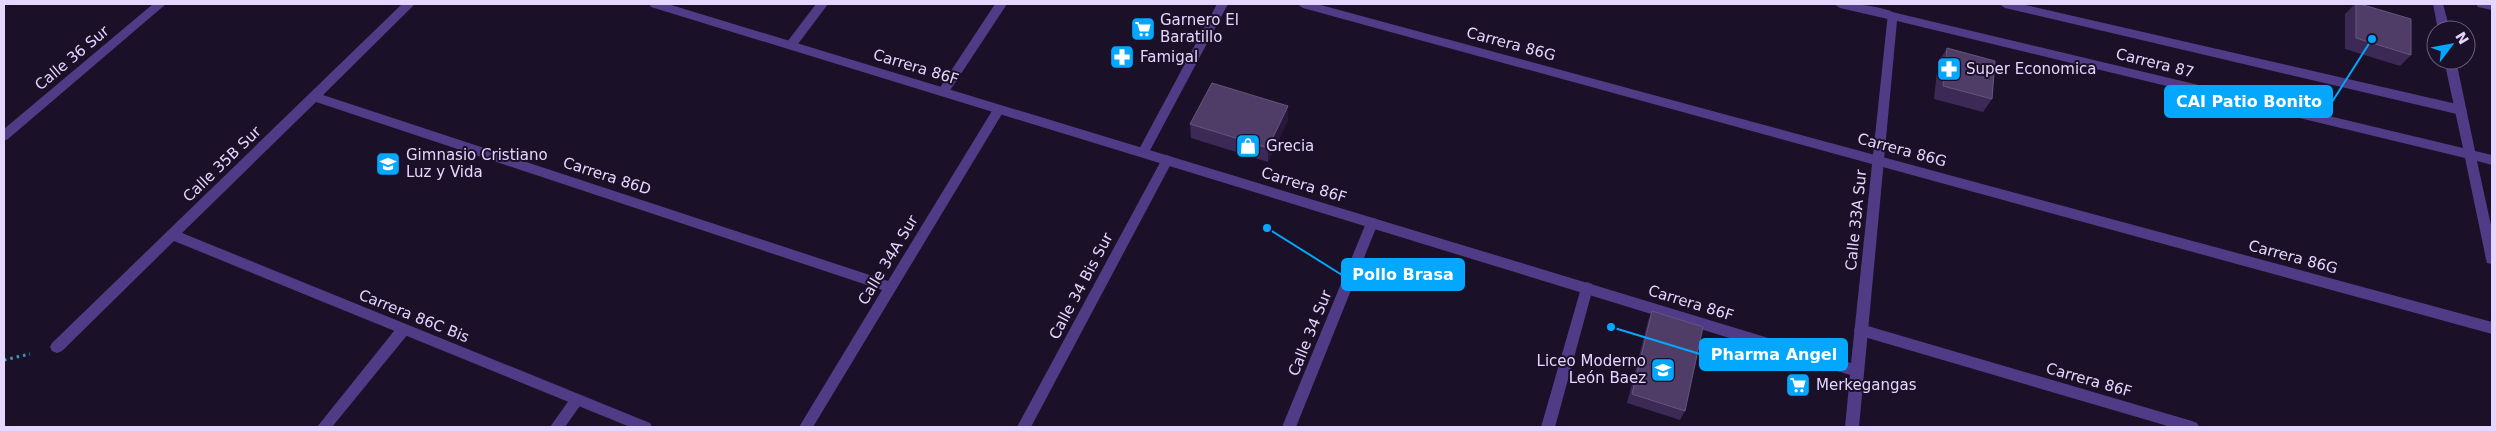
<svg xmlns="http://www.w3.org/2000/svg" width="2496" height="431" viewBox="0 0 2496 431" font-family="'DejaVu Sans',sans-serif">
<rect width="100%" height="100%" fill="#1a1027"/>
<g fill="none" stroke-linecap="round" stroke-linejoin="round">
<polyline stroke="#30a0b9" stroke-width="3" stroke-dasharray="2.5 4" stroke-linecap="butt" points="4,360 30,354"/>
<g fill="#503b86" fill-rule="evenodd">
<polygon points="1999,4 2021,4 2461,105 2467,110 2461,115 2005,8"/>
<polygon points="403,324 408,326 410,330 408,334 332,427 317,427 398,326"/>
<polygon points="577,394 582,396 584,400 565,427 550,427 572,396"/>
</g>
<g fill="#503b86" fill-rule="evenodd">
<polygon points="153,4 166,4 8,139 4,141 4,129"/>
<polygon points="402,4 415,4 323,95 888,281 995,106 1003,106 1005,109 813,427 799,427 882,290 316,102 182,233 650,423 652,427 630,427 174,241 62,351 57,353 52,351 50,347 52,343"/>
<polygon points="816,4 828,4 795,48 787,48 785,45 787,42"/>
<polygon points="995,4 1007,4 947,95 939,95 937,92 939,89"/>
<polygon points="1217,4 1228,4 1147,156 1139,156 1137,153"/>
<polygon points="1297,4 1317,4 2492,322 2492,334 1303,8"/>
<path d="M1834,4C1848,3 1890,6 1898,16L1892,20L1840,8Z"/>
<polygon points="2476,4 2492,4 2492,10 2478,7"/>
<polygon points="1167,155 1171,157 1173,160 1031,427 1017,427 1163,157"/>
<polygon points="1372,218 1376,219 1378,223 1296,427 1282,427 1366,223 1368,219"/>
<polygon points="1587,282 1592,284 1593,288 1555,427 1541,427 1581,288 1582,284"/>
<polygon points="1861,324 2192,421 2197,423 2199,427 2171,427 1861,336 1856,334 1854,330 1856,326"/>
</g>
<g fill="#503b86" fill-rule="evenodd">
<polygon points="649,4 668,4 1851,363 1888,13 1892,12 2463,148 2444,60 2456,60 2475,151 2492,155 2492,165 2477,161 2492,230 2492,264 2487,263 2486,259 2465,158 1897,21 1859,427 1845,427 1850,375 651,7"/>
<polygon points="2433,4 2443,4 2450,30 2438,30"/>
</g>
</g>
<g fill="#3d2955">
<polygon points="2355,4 2360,4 2411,55 2400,66 2345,49 2345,14"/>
<polygon points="1947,48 1992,99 1983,112 1934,99 1938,62"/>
<polygon points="1288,120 1268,162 1191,138 1190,124"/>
<polygon points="1652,311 1685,411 1680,420 1627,403 1648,321"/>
</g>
<polygon fill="#27173b" points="1288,106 1288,120 1268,162 1268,148"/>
<g fill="#4f3c67" stroke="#66547f">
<polygon points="2356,4 2360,4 2411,19 2411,55 2356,38"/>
<polygon points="1947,48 1995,61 1992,99 1943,86"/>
<polygon points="1212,83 1288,106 1268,148 1190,124"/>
<polygon points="1652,311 1703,327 1685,411 1632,394"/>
</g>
<defs>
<symbol id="supermarket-square" viewBox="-11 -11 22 22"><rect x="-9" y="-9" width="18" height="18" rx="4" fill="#03a8fe" stroke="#1a1027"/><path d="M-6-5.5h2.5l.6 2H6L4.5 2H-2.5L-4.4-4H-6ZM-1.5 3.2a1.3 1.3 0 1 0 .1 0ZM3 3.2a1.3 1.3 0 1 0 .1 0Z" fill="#fff"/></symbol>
<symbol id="pharmacy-square" viewBox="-11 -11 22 22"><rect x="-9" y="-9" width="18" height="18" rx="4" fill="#03a8fe" stroke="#1a1027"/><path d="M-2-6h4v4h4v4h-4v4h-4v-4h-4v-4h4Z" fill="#fff"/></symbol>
<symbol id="shop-square" viewBox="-11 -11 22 22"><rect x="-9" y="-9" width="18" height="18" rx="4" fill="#03a8fe" stroke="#1a1027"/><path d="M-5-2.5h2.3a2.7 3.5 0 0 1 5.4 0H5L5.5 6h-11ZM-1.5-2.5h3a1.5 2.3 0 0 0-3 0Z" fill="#fff"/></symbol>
<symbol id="school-square" viewBox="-11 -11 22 22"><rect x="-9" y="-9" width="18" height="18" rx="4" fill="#03a8fe" stroke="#1a1027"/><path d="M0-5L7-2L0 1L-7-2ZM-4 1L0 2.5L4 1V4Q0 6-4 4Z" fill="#fff"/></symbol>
</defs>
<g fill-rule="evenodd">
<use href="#supermarket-square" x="1129" y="15" width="28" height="28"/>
<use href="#pharmacy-square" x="1108" y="43" width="28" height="28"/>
<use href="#pharmacy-square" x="1935" y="55" width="28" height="28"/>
<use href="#shop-square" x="1234" y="132" width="28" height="28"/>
<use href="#school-square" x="374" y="150" width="28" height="28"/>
<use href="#school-square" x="1649" y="356" width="28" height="28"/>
<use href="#supermarket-square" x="1784" y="371" width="28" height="28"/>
</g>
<g text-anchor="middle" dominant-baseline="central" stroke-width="4" stroke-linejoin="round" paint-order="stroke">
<g font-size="15" fill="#e5d6ff" stroke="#1a1027" text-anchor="start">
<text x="1160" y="20">Garnero El<tspan x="1160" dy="17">Baratillo</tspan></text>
<text x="1140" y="57">Famigal</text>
<text x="1966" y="69">Super Economica</text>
<text x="1266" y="146">Grecia</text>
<text x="406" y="155">Gimnasio Cristiano<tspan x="406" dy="17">Luz y Vida</tspan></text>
<text x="1646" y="361" text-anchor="end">Liceo Moderno<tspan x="1646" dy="17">León Baez</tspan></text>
<text x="1816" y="385">Merkegangas</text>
</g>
<g font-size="15" fill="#e5d6ff" stroke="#1a1027">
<text transform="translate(1511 44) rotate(15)">Carrera 86G</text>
<text transform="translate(72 58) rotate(-40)">Calle 36 Sur</text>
<text transform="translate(2155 63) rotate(14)">Carrera 87</text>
<text transform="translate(916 67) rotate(17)">Carrera 86F</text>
<text transform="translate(1902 150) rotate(15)">Carrera 86G</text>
<text transform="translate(222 164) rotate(-44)">Calle 35B Sur</text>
<text transform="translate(607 176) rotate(18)">Carrera 86D</text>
<text transform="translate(1304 185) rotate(17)">Carrera 86F</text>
<text transform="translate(1856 220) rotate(-84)">Calle 33A Sur</text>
<text transform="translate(2293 257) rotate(15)">Carrera 86G</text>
<text transform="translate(888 260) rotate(-59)">Calle 34A Sur</text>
<text transform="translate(1081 286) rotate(-62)">Calle 34 Bis Sur</text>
<text transform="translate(1691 303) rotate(17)">Carrera 86F</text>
<text transform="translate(414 316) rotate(22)">Carrera 86C Bis</text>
<text transform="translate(1310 333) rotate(-68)">Calle 34 Sur</text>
<text transform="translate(2089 380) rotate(16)">Carrera 86F</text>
</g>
</g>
<path fill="none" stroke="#03a8fe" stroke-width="2" d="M2372 39L2332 102M1267 228L1342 275M1611 327L1700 354"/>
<g fill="#03a8fe" stroke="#1a1027" stroke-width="2">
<circle cx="2372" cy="39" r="5"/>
<circle cx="1267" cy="228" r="5"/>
<circle cx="1611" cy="327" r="5"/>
</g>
<g fill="#03a8fe" stroke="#03a8fe" stroke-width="2">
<rect x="2165" y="86" width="167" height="31" rx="5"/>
<rect x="1342" y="259" width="122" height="31" rx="5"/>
<rect x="1700" y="339" width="147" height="31" rx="5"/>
</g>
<g font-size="16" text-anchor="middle" font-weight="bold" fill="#fff">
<text x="2249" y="107">CAI Patio Bonito</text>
<text x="1403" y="280">Pollo Brasa</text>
<text x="1774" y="360">Pharma Angel</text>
</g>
<rect width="2496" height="431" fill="none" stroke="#e5d6ff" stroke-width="10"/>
<g transform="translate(2451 45) rotate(58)"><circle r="24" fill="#1a1027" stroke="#6b5f7d"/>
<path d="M0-4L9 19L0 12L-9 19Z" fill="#03a8fe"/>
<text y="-8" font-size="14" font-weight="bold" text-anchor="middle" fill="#e5d6ff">N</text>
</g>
</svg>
